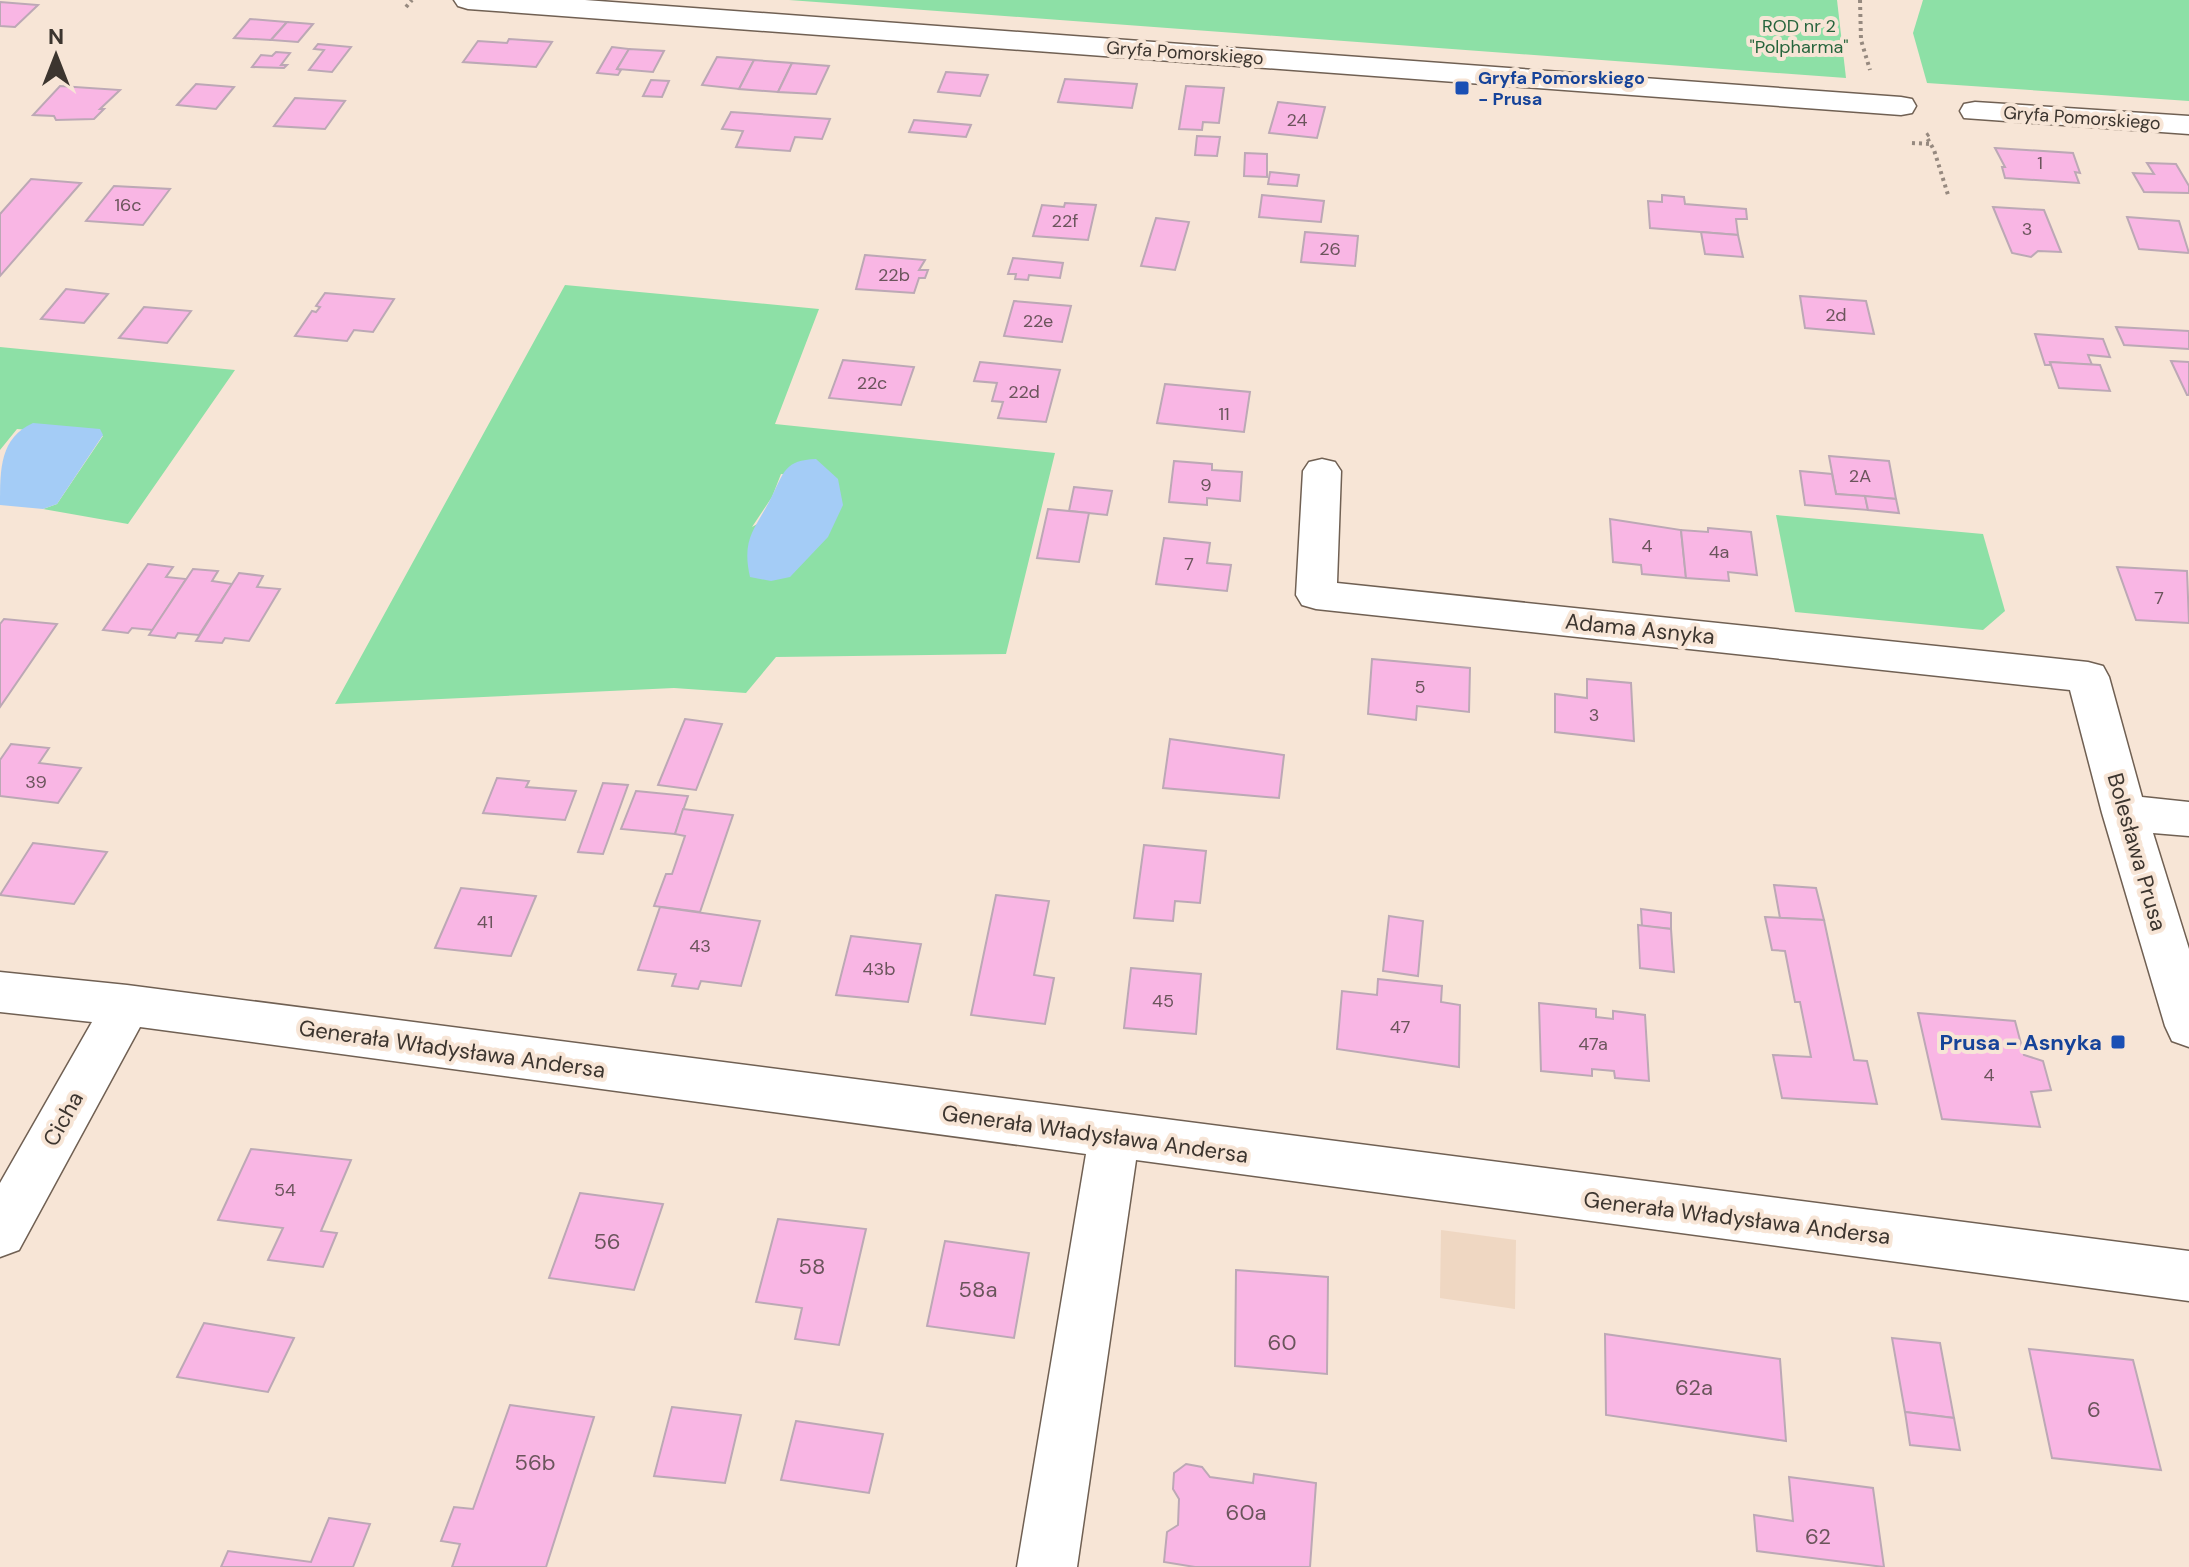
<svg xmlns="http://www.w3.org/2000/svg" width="2189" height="1567" viewBox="0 0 2189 1567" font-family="'DM Sans',sans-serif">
<rect width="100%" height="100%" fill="#f7e5d6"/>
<polygon fill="#efd7c2" points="1441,1230 1516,1240 1515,1309 1440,1298"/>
<g fill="#8de0a6" fill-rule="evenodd">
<polygon points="789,0 1837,0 1846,78"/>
<polygon points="1923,0 2189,0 2189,101 1927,83 1913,33"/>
<path d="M565,285L819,309L775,424L1055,453L1006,654L776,657L746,693L674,688L335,704ZM781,474L838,479L752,527L772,497Z"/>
<polygon points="0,347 235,370 128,524 43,509 57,504 103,436 17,429 0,450"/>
<polygon points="1776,515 1983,534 2005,611 1983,630 1795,612"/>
</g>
<g fill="#a4ccf6">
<path d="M33,423L100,429L103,435L57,504L43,509L0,505C0,468 0,438 33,423Z"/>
<path d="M816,459L838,479L843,505L828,537L790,577L771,581L750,577C741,537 756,529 772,496C784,472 785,460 816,459Z"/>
</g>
<g fill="#f9b6e4" stroke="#bca8b5" stroke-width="2">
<polygon points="0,2 38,5 15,27 0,26"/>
<polygon points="250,19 287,22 271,40 234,38"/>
<polygon points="287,22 313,24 298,42 271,40"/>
<polygon points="509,39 552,42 536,67 463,62 478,41 507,43"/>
<polygon points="318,44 351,47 332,72 309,70 324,50 314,49"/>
<polygon points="612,47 629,49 617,69 621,70 618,75 597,73"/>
<polygon points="629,49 664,51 653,72 617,69"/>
<polygon points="276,52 290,53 281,65 287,65 284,68 252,67 261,55 272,56"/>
<polygon points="717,57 754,60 739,89 702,85"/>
<polygon points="754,60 792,63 778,92 739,89"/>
<polygon points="792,63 829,66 816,94 778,92"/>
<polygon points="946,72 988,75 980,96 938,92"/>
<polygon points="1065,79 1137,84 1132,108 1058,102"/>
<polygon points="651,80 669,81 662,97 643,96"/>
<polygon points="196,84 234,87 216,109 177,105"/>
<polygon points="60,86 120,90 100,109 104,109 94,119 56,120 54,116 33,115"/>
<polygon points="1186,86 1224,88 1219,123 1203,122 1202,130 1179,129"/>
<polygon points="295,98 345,101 325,129 274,126"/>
<polygon points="1278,102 1325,107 1317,138 1269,133"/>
<polygon points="731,112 830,119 822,139 795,137 790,151 736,147 743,131 722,129"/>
<polygon points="914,120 971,125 966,137 909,132"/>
<polygon points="1197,136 1220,137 1217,156 1195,155"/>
<polygon points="1995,148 2073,153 2080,173 2075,172 2079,183 2005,178 2002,167 2005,167"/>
<polygon points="1245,153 1267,154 1267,177 1244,176"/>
<polygon points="2147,163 2176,164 2189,186 2189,193 2144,192 2133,173 2154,174"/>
<polygon points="1270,172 1299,175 1297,186 1268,184"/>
<polygon points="31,179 81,183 0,276 0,214"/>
<polygon points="114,186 170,189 143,225 86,221"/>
<polygon points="1262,195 1324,201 1321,222 1259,217"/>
<polygon points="1662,195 1684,197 1685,204 1746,209 1747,219 1736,219 1738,235 1650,228 1648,201 1662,202"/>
<polygon points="1065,203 1096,205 1088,240 1033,236 1042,205 1064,207"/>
<polygon points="1993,207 2044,210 2061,252 2038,251 2031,257 2012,253"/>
<polygon points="2127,217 2179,221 2189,253 2139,249"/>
<polygon points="1156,218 1189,222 1175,270 1141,266"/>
<polygon points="1305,232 1358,236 1355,266 1301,262"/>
<polygon points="1701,232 1738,235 1743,257 1705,254"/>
<polygon points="865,255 925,260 919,270 928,270 925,278 919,278 914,293 856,289"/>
<polygon points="1013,258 1063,263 1060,278 1029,275 1028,280 1015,279 1016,274 1008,274"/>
<polygon points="66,289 108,294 84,323 41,319"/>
<polygon points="325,293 394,299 373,332 354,330 347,341 295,336 312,311 316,312 320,307 316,306"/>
<polygon points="1800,296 1866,301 1874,334 1805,328"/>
<polygon points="1014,301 1071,306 1062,342 1004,336"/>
<polygon points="144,307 191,311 167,343 119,338"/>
<polygon points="2116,327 2189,331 2189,349 2124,345"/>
<polygon points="2035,334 2103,339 2110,357 2088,355 2092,365 2050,362 2051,365 2045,365"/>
<polygon points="843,360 914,367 901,405 829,398"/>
<polygon points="2171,361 2189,362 2189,395 2187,395"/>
<polygon points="980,362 1060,370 1046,422 998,418 1003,402 992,401 997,383 974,381"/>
<polygon points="2050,362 2100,365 2110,391 2059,388"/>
<polygon points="1165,384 1250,392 1244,432 1157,423"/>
<polygon points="1829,456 1889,461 1896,499 1836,494"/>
<polygon points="1174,461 1212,464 1212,470 1242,472 1240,501 1207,498 1207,505 1169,502"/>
<polygon points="1800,471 1832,474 1836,494 1865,496 1868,510 1805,505"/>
<polygon points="1074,487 1112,491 1107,515 1069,511"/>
<polygon points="1865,496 1896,499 1899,513 1868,510"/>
<polygon points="1048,509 1089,513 1079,562 1037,558"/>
<polygon points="1610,519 1681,530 1686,578 1642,574 1641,565 1613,562"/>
<polygon points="1708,528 1751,532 1757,575 1728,572 1729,581 1686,578 1681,530 1708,532"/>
<polygon points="1164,538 1210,543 1207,563 1231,565 1227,591 1156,584"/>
<polygon points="148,564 173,567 166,577 186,579 153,630 132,628 128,633 103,630"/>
<polygon points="2117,567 2187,571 2189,623 2136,620"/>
<polygon points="193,569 218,571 212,581 232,584 199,635 178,633 175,638 149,635"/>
<polygon points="239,573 263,576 257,587 280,589 249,641 225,638 222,643 196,641"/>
<polygon points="4,619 57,624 0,707 0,624"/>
<polygon points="1372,659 1470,668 1469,712 1417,706 1416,720 1368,714"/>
<polygon points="1587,679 1631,683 1634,741 1555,732 1555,694 1587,698"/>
<polygon points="685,719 722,724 696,790 658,785"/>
<polygon points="1170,739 1284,755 1279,798 1163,788"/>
<polygon points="11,744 49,748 39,763 81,768 58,803 0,796 0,760"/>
<polygon points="497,778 529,781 526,787 576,791 565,820 483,813"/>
<polygon points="603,783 628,785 603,854 578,852"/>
<polygon points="636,791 688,796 675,834 621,829"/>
<polygon points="683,809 733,815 700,912 654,906 666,874 672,874 685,836 675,834"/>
<polygon points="33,843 107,852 74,904 0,895"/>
<polygon points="1144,845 1206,851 1200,903 1175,901 1173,921 1134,918"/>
<polygon points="1774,885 1816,888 1824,920 1780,918"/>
<polygon points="461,888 536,896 511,956 435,948"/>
<polygon points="996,895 1049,901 1034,975 1054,978 1045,1024 971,1015"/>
<polygon points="660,907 760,921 741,986 701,981 698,989 672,986 676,974 638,970"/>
<polygon points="1641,909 1671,913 1671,929 1642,926"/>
<polygon points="1389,916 1423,921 1418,976 1383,971"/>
<polygon points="1765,917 1824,920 1854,1060 1867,1061 1877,1104 1782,1098 1773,1055 1811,1057 1800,1002 1795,1002 1785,951 1772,950"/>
<polygon points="1638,925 1671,929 1674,972 1640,968"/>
<polygon points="851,936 921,944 908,1002 836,995"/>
<polygon points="1131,968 1201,974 1196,1034 1124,1028"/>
<polygon points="1378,979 1442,986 1441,1002 1460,1005 1459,1067 1337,1049 1342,991 1377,995"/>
<polygon points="1539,1003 1596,1009 1596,1017 1613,1019 1613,1011 1645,1015 1649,1081 1615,1078 1614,1071 1592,1069 1592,1076 1541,1071"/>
<polygon points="1918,1013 2015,1021 2024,1055 2043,1061 2051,1090 2031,1092 2040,1127 1942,1119"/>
<polygon points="251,1149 351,1160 321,1231 337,1233 323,1267 268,1260 283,1228 218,1220"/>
<polygon points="580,1193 663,1204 634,1290 549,1278"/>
<polygon points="778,1219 866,1229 839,1345 795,1339 802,1308 756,1302"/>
<polygon points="945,1241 1029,1253 1014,1338 927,1326"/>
<polygon points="1236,1270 1328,1277 1327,1374 1235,1366"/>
<polygon points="204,1323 294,1338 268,1392 177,1377"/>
<polygon points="1605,1334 1780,1359 1786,1441 1606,1415"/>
<polygon points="1892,1338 1940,1343 1954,1418 1905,1412"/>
<polygon points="2029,1349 2133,1360 2161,1470 2052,1458"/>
<polygon points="510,1405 594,1417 546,1567 452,1567 460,1544 441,1541 454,1507 473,1509"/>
<polygon points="672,1407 741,1415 725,1483 654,1476"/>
<polygon points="1905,1412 1954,1418 1960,1450 1910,1445"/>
<polygon points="796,1421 883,1434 869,1493 781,1480"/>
<polygon points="1186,1464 1202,1467 1210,1477 1253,1483 1254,1474 1316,1483 1310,1567 1195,1567 1164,1562 1167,1532 1178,1525 1179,1499 1173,1489 1174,1473"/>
<polygon points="1789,1477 1873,1488 1884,1567 1757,1551 1754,1515 1793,1521"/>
<polygon points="329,1518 370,1524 353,1567 221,1567 228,1551 311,1562"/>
</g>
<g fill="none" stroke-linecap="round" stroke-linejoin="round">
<defs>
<g id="minor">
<polygon points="454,0 585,0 1901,97 1912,99 1916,106 1912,113 1901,115 468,9 458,6"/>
<polygon points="1975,102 2189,116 2189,134 1964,118 1960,111 1964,104"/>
<polygon points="1322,459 1335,462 1341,471 1337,583 2088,662 2103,666 2109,677 2142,797 2189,802 2189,836 2153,833 2189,949 2189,1047 2172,1041 2165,1026 2102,813 2070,690 1316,609 1302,605 1296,595 1303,471 1309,462"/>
<polygon points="0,972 127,985 2189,1251 2189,1301 1136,1160 1077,1567 1017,1567 1086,1154 140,1027 19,1250 0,1257 0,1183 92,1022 0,1012"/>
</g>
</defs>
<use href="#minor" stroke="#706053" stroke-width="3"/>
<g stroke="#96897f" stroke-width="4" stroke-dasharray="3 4" stroke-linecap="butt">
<polyline points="1860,0 1861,40 1870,70"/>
<polyline points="406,7 412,0"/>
<polyline points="1929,134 1926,136 1934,150 1949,198"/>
<polyline points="1912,143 1931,144"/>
</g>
<use href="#minor" fill="#fff" fill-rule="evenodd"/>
</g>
<g fill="#1a4fb4" stroke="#f7e5d6" stroke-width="3">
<rect x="1454" y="80" width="16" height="16" rx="4"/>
<rect x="2110" y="1034" width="16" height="16" rx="4"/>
</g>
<g text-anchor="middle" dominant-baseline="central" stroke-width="8" stroke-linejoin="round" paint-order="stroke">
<g font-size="18" fill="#26643c" stroke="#f7e5d6">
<text x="1799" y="26">ROD nr 2<tspan x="1799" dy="21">"Polpharma"</tspan></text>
</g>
<g font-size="18" fill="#3c352f" stroke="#f7e5d6">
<text transform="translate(1185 53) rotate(4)">Gryfa Pomorskiego</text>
<text transform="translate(2082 118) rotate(4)">Gryfa Pomorskiego</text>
</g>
<g font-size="18" font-weight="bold" fill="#164399" stroke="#f7e5d6" text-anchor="start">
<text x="1478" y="78">Gryfa Pomorskiego<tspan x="1478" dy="21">- Prusa</tspan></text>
</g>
<g font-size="18" fill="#6b555c">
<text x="1297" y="120">24</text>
<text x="2040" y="163">1</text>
<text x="128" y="205">16c</text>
<text x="1065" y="221">22f</text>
<text x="2027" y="229">3</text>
<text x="1330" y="249">26</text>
<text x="894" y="275">22b</text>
<text x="1836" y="315">2d</text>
<text x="1038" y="321">22e</text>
<text x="872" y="383">22c</text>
<text x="1024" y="392">22d</text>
<text x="1224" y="414">11</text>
<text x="1860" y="476">2A</text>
<text x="1206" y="485">9</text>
<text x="1647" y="546">4</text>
<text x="1719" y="552">4a</text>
<text x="1189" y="564">7</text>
<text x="2159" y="598">7</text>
<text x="1420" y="687">5</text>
<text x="1594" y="715">3</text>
<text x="36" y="782">39</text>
<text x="485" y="922">41</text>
<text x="700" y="946">43</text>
<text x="879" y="969">43b</text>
<text x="1163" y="1001">45</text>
<text x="1400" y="1027">47</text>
<text x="1593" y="1044">47a</text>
<text x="1989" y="1075">4</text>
<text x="285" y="1190">54</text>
</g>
<g font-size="22" fill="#3c352f" stroke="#f7e5d6">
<text transform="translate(1640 629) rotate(6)">Adama Asnyka</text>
<text transform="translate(2137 852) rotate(74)">Bolesława Prusa</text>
<text transform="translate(452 1049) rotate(8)">Generała Władysława Andersa</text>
<text transform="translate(63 1119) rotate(-61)">Cicha</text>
<text transform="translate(1095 1134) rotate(8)">Generała Władysława Andersa</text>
<text transform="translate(1737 1218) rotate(7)">Generała Władysława Andersa</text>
</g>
<g font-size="22" font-weight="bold" fill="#164399" stroke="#f7e5d6" text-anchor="end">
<text x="2102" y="1042">Prusa - Asnyka</text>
</g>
<g font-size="22" fill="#6b555c">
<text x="607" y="1241">56</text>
<text x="812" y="1266">58</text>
<text x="978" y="1289">58a</text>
<text x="1282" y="1342">60</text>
<text x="1694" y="1387">62a</text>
<text x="2094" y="1409">6</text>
<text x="535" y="1462">56b</text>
<text x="1246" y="1512">60a</text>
<text x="1818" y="1536">62</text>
</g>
</g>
<g transform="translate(56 56)" stroke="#f7e5d6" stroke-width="6" paint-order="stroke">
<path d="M0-6L14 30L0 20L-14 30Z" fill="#3c352f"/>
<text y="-12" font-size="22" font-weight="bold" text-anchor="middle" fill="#3c352f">N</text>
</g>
</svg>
